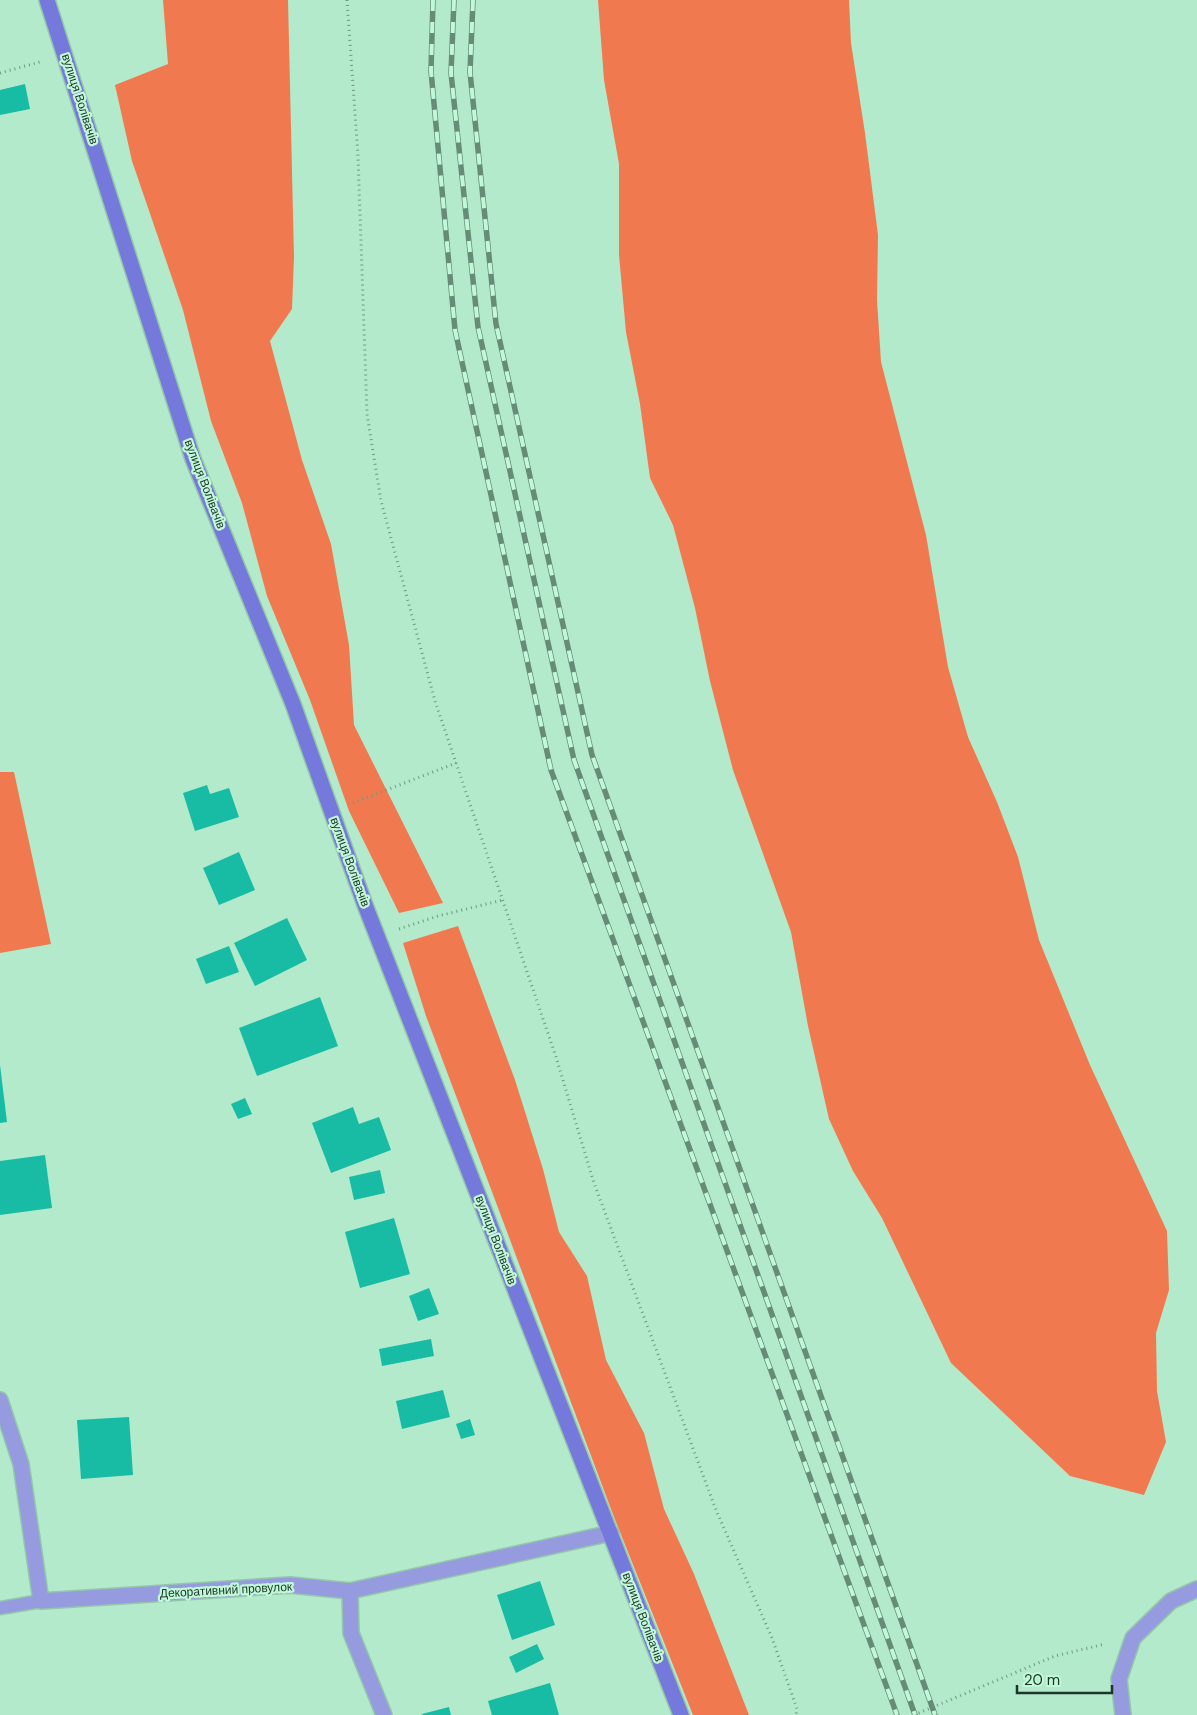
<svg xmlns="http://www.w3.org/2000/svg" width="1197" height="1715" viewBox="0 0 1197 1715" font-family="'DM Sans',sans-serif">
<rect width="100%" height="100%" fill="#b3eacb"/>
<g fill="#f17950">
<polygon points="163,0 288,0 294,257 292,309 270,341 302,460 331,544 349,645 354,725 443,903 399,913 349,811 310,700 267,596 242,503 211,421 183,310 132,161 115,85 168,64"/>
<polygon points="598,0 849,0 851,43 865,133 878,235 877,300 881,362 926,535 948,667 968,737 997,802 1018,857 1039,940 1090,1065 1167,1231 1169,1290 1156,1333 1157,1391 1166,1442 1144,1495 1070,1476 951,1363 882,1218 853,1171 829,1119 808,1026 791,932 733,770 710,681 695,608 673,525 650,478 640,404 626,332 619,255 619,164 604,80"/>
<polygon points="0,772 14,772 51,944 0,953"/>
<polygon points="458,926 515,1080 543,1169 559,1232 587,1276 606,1360 644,1433 664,1509 694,1574 749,1715 693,1715 614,1517 426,1016 403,943"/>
</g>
<g fill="#18bba4">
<polygon points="25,84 30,109 0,115 0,90"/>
<polygon points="207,785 210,794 229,788 239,817 195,831 183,793"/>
<polygon points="239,852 255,890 219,905 203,868"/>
<polygon points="287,918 307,960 255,986 234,943"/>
<polygon points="229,946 239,972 206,984 196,959"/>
<polygon points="320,997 338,1046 257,1076 239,1028"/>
<polygon points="0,1065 7,1122 0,1123"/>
<polygon points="245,1098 252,1114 238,1119 231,1104"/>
<polygon points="353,1107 359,1124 379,1117 391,1150 331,1173 312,1123"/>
<polygon points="45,1155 52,1208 0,1215 0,1161"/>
<polygon points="380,1170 385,1193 354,1200 349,1177"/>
<polygon points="394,1218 410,1274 360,1288 345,1232"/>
<polygon points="429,1288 439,1314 418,1321 409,1296"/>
<polygon points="431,1339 434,1356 382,1366 379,1349"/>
<polygon points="443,1390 450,1417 402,1429 396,1401"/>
<polygon points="129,1417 133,1475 81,1479 77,1420"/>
<polygon points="470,1419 475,1435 461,1439 456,1424"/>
<polygon points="540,1581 555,1625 512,1640 497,1595"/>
<polygon points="537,1644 544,1659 516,1673 509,1657"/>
<polygon points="550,1683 559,1715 492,1715 488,1701"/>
<polygon points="449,1707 451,1715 422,1715 422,1714"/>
</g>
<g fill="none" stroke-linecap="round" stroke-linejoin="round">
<defs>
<polyline id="lane" points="0,1608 41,1601"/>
<g id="street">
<polyline points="0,1400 21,1464 41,1601 290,1585 350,1591 611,1533"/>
<polyline points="350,1591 351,1633 384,1715"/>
<polyline points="1123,1715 1119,1679 1133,1638 1171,1601 1197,1589"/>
</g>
<polyline id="secondary" points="47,0 193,459 293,704 365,905 681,1715"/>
</defs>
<use href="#lane" stroke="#95c6ab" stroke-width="15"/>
<use href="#street" stroke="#95c6ab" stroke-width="18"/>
<use href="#secondary" stroke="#95c6ab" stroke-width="18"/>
<g stroke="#709882" stroke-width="3" stroke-dasharray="1 4" stroke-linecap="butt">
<polyline points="347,0 358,156 367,414 381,501 435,701 556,1057 594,1183 716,1510 772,1638 797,1709 796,1715"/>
<polyline points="0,73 43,61"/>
<polyline points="353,803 456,763"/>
<polyline points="399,929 438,916 503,900"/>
<polyline points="914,1715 1055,1656 1105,1644"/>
</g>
<use href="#lane" stroke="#959bde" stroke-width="12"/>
<use href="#street" stroke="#959bde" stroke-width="15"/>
<use href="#secondary" stroke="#7579dc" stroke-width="15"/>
<defs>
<g id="rail">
<polyline points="433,0 431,71 455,330 551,770 897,1715"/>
<polyline points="454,0 451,73 478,327 574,760 915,1715"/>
<polyline points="473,0 470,72 496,324 592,755 935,1715"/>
</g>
</defs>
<use href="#rail" stroke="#668c77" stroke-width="5.5"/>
<use href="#rail" stroke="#c0f8d8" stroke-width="4" stroke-dasharray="11" stroke-linecap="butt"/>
</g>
<g text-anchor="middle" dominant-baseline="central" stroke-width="4.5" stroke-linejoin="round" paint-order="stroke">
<g font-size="12" fill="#1f3529" stroke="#c0f8d8">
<text transform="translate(80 99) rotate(72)">вулиця Волівачів</text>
<text transform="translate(205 484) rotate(69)">вулиця Волівачів</text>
<text transform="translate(350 862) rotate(70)">вулиця Волівачів</text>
<text transform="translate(496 1240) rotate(69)">вулиця Волівачів</text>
<text transform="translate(226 1590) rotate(-3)">Декоративний провулок</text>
<text transform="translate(643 1617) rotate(69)">вулиця Волівачів</text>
</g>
</g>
<path d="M1017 1685v8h95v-8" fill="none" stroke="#1f3529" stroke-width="2.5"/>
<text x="1024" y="1685" font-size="15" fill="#1f3529" stroke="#c0f8d8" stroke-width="4" paint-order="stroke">20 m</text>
</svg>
